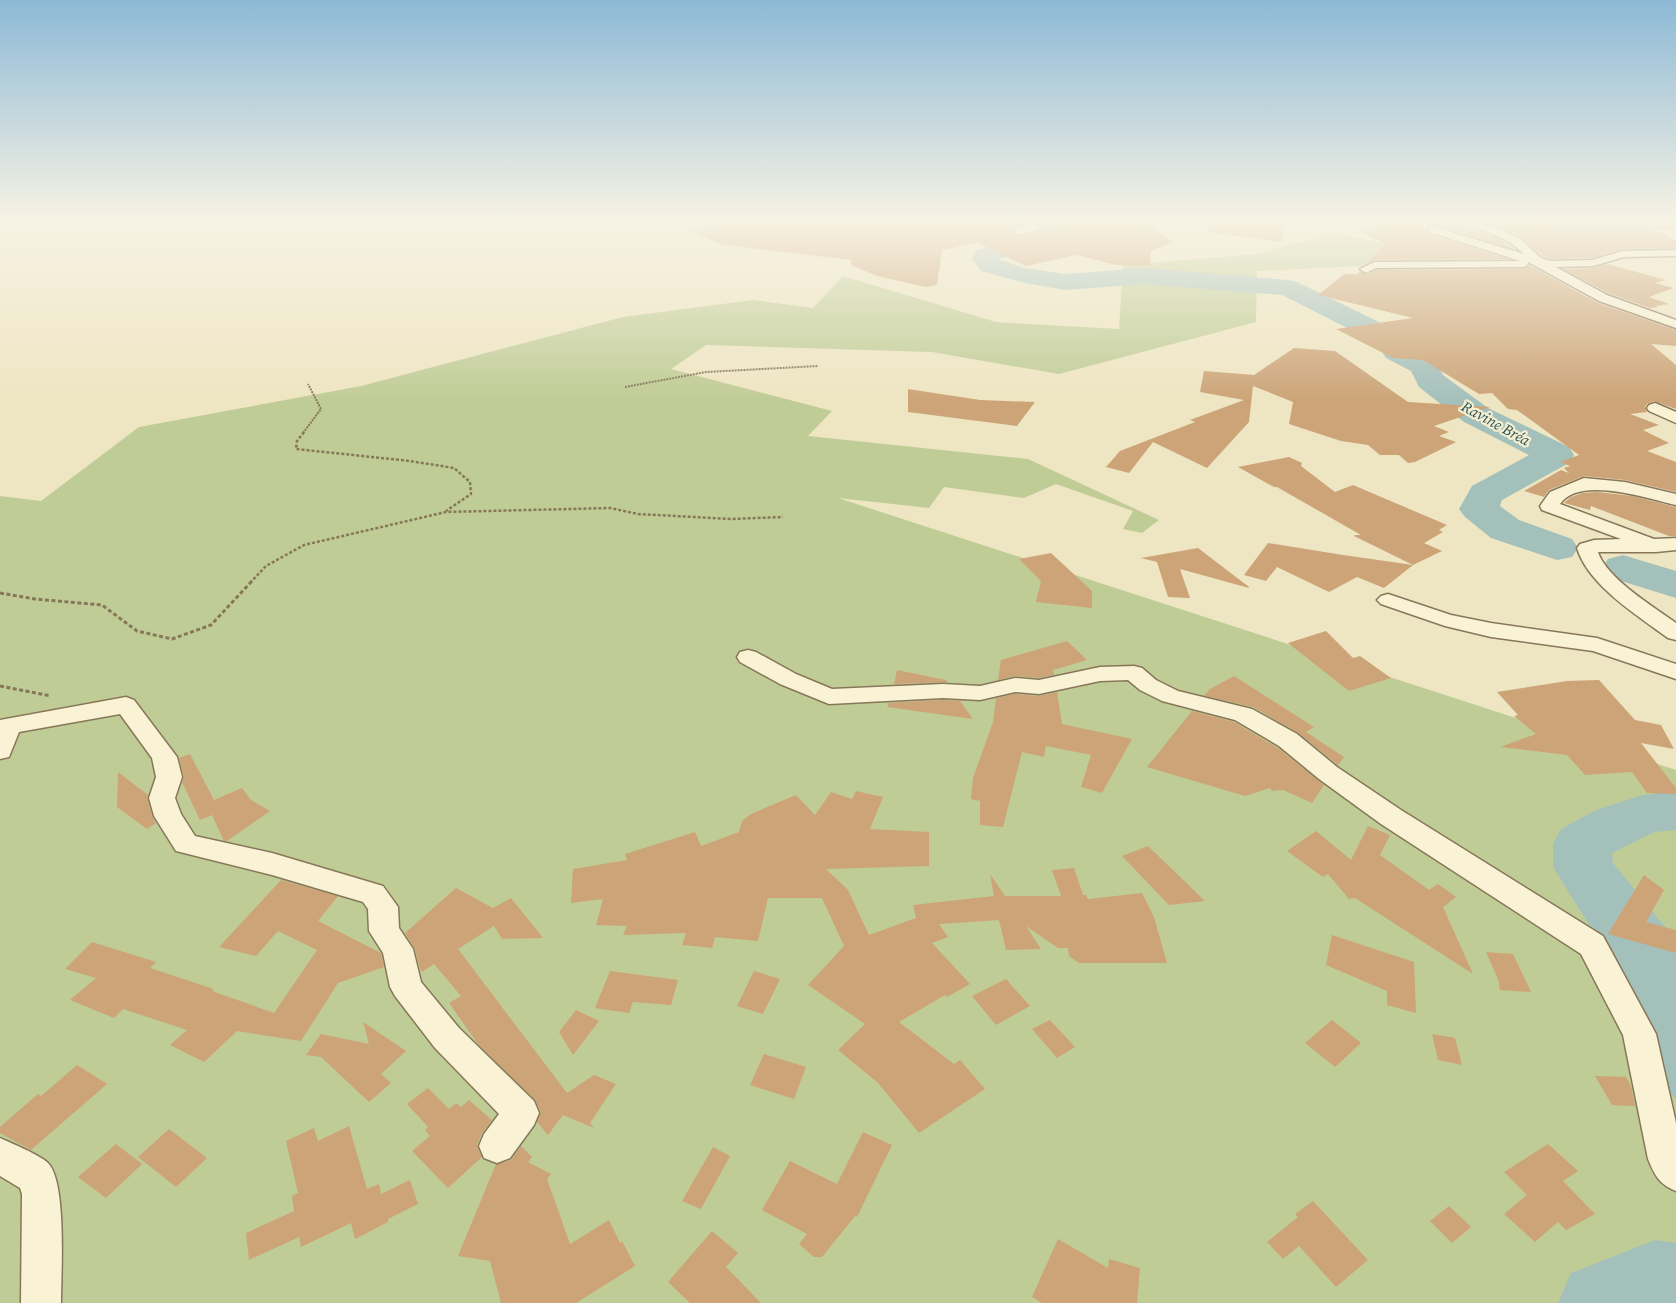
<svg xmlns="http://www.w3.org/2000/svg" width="1676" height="1303" viewBox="0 0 1676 1303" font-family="'Source Serif 4',serif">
<rect width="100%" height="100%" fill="#eee5c2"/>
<polygon fill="#c0cc96" points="1330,233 1399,246 1363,266 1257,271 1256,322 1059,374 932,352 706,345 671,369 832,411 808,436 1028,459 1159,520 1142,533 1123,529 1133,511 1056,484 1024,498 944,487 929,508 838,498 1676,770 1676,1303 0,1303 0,496 41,501 139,427 361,386 623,317 753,300 813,308 843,276 996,322 1119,329 1123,265 1258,254"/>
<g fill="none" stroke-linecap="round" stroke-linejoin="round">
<g fill="#a4c0bb" fill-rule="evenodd">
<path d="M696,219H727L756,229L793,233L796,238L793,243C761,251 729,235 699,224Z"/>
<path d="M951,221C976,223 1023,221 1039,243L1033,251L997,259L1025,268L1065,274L1145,268L1288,280L1297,282L1385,325L1407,333L1411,339L1412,348L1435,360L1443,375L1488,408L1569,447L1574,455L1569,463L1502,500L1500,506L1519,520L1572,539L1578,548L1572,557L1557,560L1491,538L1465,517L1459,509L1472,486L1529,455L1464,422L1419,387L1411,371L1386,358L1382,352V344L1365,337L1282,295L1145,284L1065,290L1025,283L981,271L972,259L976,250L1010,242L991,237L943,233L940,228L943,223Z"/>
<polygon points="1623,555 1676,571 1676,598 1608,577 1602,568 1608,559"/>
<polygon points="1676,790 1676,830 1654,832 1612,853 1613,863 1665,927 1676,950 1676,1098 1651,1089 1634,1054 1611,954 1586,920 1553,867 1553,844 1561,829 1594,811 1639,796"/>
<polygon points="1655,1240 1676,1243 1676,1303 1558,1303 1571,1273"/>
</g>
</g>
<g fill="#cca478">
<polygon points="752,219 1008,219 1019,226 1013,228 1010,231 1017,237 1038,232 1040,229 1070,223 1073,219 1139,219 1174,242 1151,251 1150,266 1116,265 1077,255 1026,266 978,243 942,250 937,285 926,287 877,276 851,265 851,260 723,245 685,229"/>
<polygon points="1208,219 1282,219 1283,242 1207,232"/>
<polygon points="1408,219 1441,219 1444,223 1496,237 1516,250 1434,225 1427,229 1429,234 1508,259 1374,260 1368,263 1385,244 1357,230"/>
<polygon points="1472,219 1540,219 1547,224 1649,228 1676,240 1676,248 1623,249 1592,258 1550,259 1542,256 1520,236 1488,222"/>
<polygon points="1607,264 1666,280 1655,283 1674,288 1649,297 1669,304 1655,306 1659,307 1650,308 1608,293 1563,269 1593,268"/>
<polygon points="1529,265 1598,303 1676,330 1676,346 1651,344 1676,365 1676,409 1654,401 1647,404 1645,407 1647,412 1630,414 1659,425 1643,430 1669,443 1647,451 1676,462 1676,492 1625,480 1584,476 1549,490 1544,497 1524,491 1561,470 1569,473 1564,468 1570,466 1560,462 1579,455 1517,410 1508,409 1492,393 1479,394 1423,360 1393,358 1336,329 1413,318 1318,295 1344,274 1358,274 1360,271 1367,275 1376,270 1523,269 1527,268"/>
<polygon points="1294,348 1335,351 1408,402 1490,407 1434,426 1449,432 1439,436 1456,442 1415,462 1408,463 1399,455 1380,455 1368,445 1341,441 1289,424 1293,402 1253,386 1249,422 1207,468 1153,442 1129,473 1106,467 1120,451 1195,422 1190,420 1244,400 1200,392 1204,371 1254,375"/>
<polygon points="908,389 980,400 1035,402 1017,426 908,412"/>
<polygon points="1289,457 1302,463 1301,466 1335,492 1353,485 1447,525 1439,530 1443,532 1424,543 1442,551 1413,565 1354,536 1355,535 1361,535 1277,487 1274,487 1238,467"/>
<polygon points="1598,492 1632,496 1676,507 1676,536 1669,536 1591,506 1590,510 1564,503 1571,497 1583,493"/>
<polygon points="1268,543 1343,555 1413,565 1384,588 1357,577 1329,592 1277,567 1266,581 1244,575"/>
<polygon points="1198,548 1249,587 1249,588 1180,569 1190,598 1168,597 1157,562 1141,558"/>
<polygon points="1051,553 1092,591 1092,608 1036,602 1041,581 1019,559"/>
<polygon points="1326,631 1353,658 1360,656 1391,678 1349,691 1288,643"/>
<polygon points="1067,641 1087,660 1053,670 1054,675 1039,678 1015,676 998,680 1001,660"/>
<polygon points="897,670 946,680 948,682 894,684"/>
<polygon points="1234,676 1314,727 1306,732 1344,757 1338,765 1298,733 1253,707 1204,696 1210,689"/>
<polygon points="1599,680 1635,720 1661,725 1674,749 1641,743 1676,788 1676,794 1647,793 1632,772 1585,775 1567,755 1500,747 1536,734 1514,716 1518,715 1497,692 1567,681"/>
<polygon points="1057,692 1062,724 1132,739 1102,793 1081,787 1091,755 1046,746 1044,757 1022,752 1003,827 980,825 980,801 971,799 973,778 993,722 996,698 1015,694 1039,696"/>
<polygon points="943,700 960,701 973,719 887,707 889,703"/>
<polygon points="1192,711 1234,722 1278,748 1324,785 1312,803 1283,790 1272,791 1270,788 1245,796 1147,767"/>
<polygon points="190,754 214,800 242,788 251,800 270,811 227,841 224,841 212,815 200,820 182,782 184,777 179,758"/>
<polygon points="118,772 148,795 147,798 152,816 156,823 147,829 117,807"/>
<polygon points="856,791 883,797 870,829 929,832 929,866 826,869 848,890 869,935 916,918 913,905 994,896 990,874 1005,896 1061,896 1052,870 1074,868 1083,895 1086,895 1088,899 1142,893 1154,917 1167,963 1079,963 1069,956 1068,948 1058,948 1026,926 1041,949 1006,950 999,920 939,924 948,937 932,943 970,984 947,997 945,995 899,1022 954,1064 960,1060 985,1089 919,1133 878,1083 838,1050 865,1024 808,985 844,946 822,898 768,898 758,941 715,937 712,948 682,945 686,933 623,935 627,926 596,925 603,899 571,903 573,869 627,860 625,854 695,832 701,846 739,832 742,821 751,814 796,795 815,815 831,792 852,799"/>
<polygon points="1368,826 1390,835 1380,855 1429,890 1438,884 1456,897 1443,907 1473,974 1355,898 1349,899 1328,874 1323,877 1287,851 1316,831 1351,860"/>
<polygon points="1148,846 1205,901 1169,905 1122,856"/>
<polygon points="1644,875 1664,890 1646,922 1676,930 1676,953 1608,934"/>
<polygon points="281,880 338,896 318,921 381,953 384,967 338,983 301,1041 237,1031 204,1062 170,1045 187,1030 123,1009 114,1018 70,1000 96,978 65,969 92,942 156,962 150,968 214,989 212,991 274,1013 317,950 278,931 256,956 219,947"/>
<polygon points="456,888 493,908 511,898 543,938 502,939 494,926 458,949 567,1093 594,1075 616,1084 590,1123 594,1128 563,1115 548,1135 537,1122 541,1112 535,1100 478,1044 449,1003 461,996 434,964 422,972 420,969 415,949 405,933"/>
<polygon points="1332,935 1414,962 1416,1013 1387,1005 1387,991 1326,965"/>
<polygon points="1486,952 1513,954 1531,992 1500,990 1498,979"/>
<polygon points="610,971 678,980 671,1005 633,1002 629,1013 595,1008"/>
<polygon points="754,971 780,979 763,1014 737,1006"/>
<polygon points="1006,979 1030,1006 996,1025 972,996"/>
<polygon points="576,1010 599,1021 573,1055 559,1032"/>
<polygon points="1050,1020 1075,1047 1057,1058 1032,1029"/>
<polygon points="1332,1020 1361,1043 1335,1067 1305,1043"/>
<polygon points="363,1022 406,1051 381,1074 391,1083 369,1102 321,1057 306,1055 321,1034 369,1044"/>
<polygon points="1432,1034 1455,1038 1462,1065 1438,1060"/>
<polygon points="764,1054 806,1067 794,1099 750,1085"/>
<polygon points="77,1065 107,1084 31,1150 0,1133 0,1127 38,1094 41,1096"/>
<polygon points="1595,1076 1626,1077 1631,1086 1635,1106 1612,1105"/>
<polygon points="428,1088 449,1109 456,1103 461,1107 469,1100 492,1120 482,1133 477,1145 482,1157 448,1188 412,1151 430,1136 425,1130 428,1127 407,1104"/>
<polygon points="349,1126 367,1189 379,1184 381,1194 410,1180 418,1204 388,1219 388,1222 355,1239 351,1223 301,1247 299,1237 249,1260 246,1233 294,1211 292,1196 298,1193 286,1141 314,1128 318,1141"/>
<polygon points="169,1129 207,1158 176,1187 138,1157"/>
<polygon points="863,1132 892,1145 857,1217 855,1216 822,1257 814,1257 799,1244 807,1234 762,1210 790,1161 837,1184"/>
<polygon points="116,1144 142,1164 106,1198 78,1177"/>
<polygon points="1548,1144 1578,1171 1563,1181 1595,1214 1566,1230 1558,1222 1535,1242 1504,1214 1527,1195 1504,1172"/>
<polygon points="521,1146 532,1157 528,1162 551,1174 547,1179 570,1244 609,1220 620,1243 622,1241 635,1266 576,1303 501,1303 490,1261 458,1256 496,1164 511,1160"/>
<polygon points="713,1147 730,1156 701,1209 682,1201"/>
<polygon points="1313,1201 1368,1260 1336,1287 1299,1246 1283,1259 1267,1242 1298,1217 1295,1214"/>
<polygon points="1449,1206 1471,1227 1452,1243 1430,1221"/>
<polygon points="712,1231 738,1253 726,1267 761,1303 690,1303 668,1282"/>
<polygon points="1058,1239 1108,1268 1109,1259 1140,1268 1137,1303 1042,1303 1032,1297"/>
</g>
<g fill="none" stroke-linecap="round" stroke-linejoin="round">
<defs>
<g id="street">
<polygon points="1010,219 1023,219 1031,223 1050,219 1071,219 1070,221 1039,227 1038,230 1017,235 1012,232 1013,230 1024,227"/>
<path d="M1443,219H1463L1487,224L1519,238L1541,258L1550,261L1592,260L1623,251L1676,250V256L1624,257L1593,266L1556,267L1607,295L1676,320V328L1599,301L1528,262L1527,266L1523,267L1376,268L1366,273L1360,269L1374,262L1520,261L1430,232L1429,230L1430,228L1434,227L1524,254C1500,231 1475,229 1444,221Z"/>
<polygon points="1542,219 1676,221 1676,227 1604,226 1547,222"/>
<polygon points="1655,403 1676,412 1676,423 1649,411 1647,408 1649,405"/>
<path d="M1584,478L1625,482L1676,494V505C1648,499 1580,475 1560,504L1654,539L1676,538V550L1656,552H1598C1606,578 1654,607 1676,623V640L1668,638C1638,616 1588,585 1577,548L1580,544L1594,540L1621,539L1542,510L1540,506L1550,492Z"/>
<polygon points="1388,594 1451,615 1491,623 1597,638 1676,664 1676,679 1593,651 1491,637 1445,626 1381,604 1377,600 1381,596"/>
<path d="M748,650L756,652L796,674L832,689L943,684L980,686L1015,678L1039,680L1100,667L1134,666L1142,668L1156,680L1178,691L1252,709L1297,734L1337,767L1401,810L1603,936L1656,1034L1676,1123V1191C1659,1184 1655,1176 1648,1159L1623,1035L1581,954L1381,824L1319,779L1279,746L1235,720L1162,701L1140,690L1128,680L1100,681L1039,694L1015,692L980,700L943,698L829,704L780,684L740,662L737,657L740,652Z"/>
<polygon points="126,697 134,700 177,757 182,777 175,798 181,814 195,836 272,853 383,886 398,907 399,928 413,949 421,982 459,1028 534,1101 539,1113 534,1125 510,1158 497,1163 484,1158 479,1146 484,1134 499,1114 435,1048 395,996 390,987 383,953 369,931 368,909 363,902 272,875 176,851 154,816 149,798 156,777 152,758 120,714 19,732 9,757 0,759 0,720"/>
<path d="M0,1138C11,1143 40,1155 48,1163C67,1182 61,1274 61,1303H21L22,1194L20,1188L0,1176Z"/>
</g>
</defs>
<use href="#street" stroke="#877759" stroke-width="3"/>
<g stroke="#877759" stroke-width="2" stroke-dasharray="2 1" stroke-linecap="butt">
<polyline points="625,387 706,372 818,366"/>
<polyline points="303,433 321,409 308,384"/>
</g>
<g stroke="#877759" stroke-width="2.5" stroke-dasharray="3 2" stroke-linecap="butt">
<polyline points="304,432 297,441 296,449 410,461 454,468 470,482 471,494 446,511"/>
<polyline points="250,583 266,566 304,545 446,512 610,508 638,514 731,519 783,517"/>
</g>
<g stroke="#877759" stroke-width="3" stroke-dasharray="4 2.5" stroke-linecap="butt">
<polyline points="0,593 35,599 102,605 137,631 172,639 211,625 252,581"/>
<polyline points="0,686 51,696"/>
</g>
<use href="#street" fill="#f9f2d5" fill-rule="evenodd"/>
</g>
<linearGradient id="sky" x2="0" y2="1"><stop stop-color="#8db9d6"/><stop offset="0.55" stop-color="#f7f3e4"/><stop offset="1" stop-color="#f7f3e4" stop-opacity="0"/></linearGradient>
<rect width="1676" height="401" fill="url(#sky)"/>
<g text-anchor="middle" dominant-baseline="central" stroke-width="4.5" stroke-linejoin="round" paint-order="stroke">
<g font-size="15" font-style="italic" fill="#2d5557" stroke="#f5efd2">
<text transform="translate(1496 423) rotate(29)">Ravine Bréa</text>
</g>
</g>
</svg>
